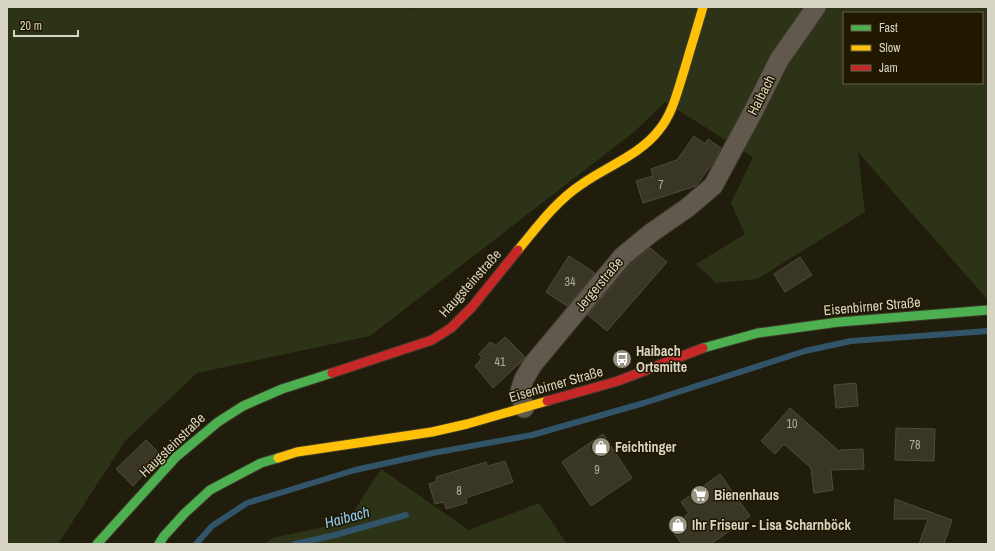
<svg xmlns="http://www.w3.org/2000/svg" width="995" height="551" viewBox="0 0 995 551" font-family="'Archivo Narrow',sans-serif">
<rect width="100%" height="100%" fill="#211d0c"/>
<g fill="#2d3317" fill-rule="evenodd">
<path d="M7,7H406L413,9L414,7H988V299H987L858,152L865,212L757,279L716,283L696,264L745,234L731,203L753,157L665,102L634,132L370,336L197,373L126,440L58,544H7ZM844,13H982V83H844Z"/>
<polygon points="381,469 469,530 539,503 567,544 265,544 272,538 347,522"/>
</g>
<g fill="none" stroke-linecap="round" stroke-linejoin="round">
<g stroke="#315469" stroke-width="6">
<polyline points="196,544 212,526 247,503 355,470 433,453 532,435 644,403 805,351 851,341 988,331"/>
<polyline points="295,544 335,535 406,515"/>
</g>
</g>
<g fill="#3a3626" stroke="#4e4b3c">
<polygon points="694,136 705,144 708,139 721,148 715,160 696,186 643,203 636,181 653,176 651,169 677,160"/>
<polygon points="650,248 667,262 607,331 588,315 631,264"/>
<polygon points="569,256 595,273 567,306 546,292"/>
<polygon points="800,257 812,275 785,292 774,274"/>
<polygon points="505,337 525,357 522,361 493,388 475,366 482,358 479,354 490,342 496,345"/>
<polygon points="856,383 858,406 836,408 834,385"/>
<polygon points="790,408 840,452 840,450 863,449 864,469 831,470 833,490 814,493 811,468 784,444 775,454 761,441"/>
<polygon points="896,428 935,429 934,461 895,460"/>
<polygon points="603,434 632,478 591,506 562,462"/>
<polygon points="146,440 161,455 133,486 116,469"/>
<polygon points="505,461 513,482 466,498 467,503 446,509 444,502 435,504 429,484 437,481 436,477 486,462 488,466"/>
<polygon points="720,474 750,516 711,544 682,544 670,528 689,513 681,502"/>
<polygon points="895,499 952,520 944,544 919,544 928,519 894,519"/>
</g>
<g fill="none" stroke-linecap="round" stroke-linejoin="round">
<defs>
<polyline id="street" points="524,408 520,391 524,379 533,364 623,256 651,233 687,208 713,186 754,110 779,60 816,7"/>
<g id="fast">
<polyline points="703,348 758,333 839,322 988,310"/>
<polyline points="97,544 176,457 218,422 243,406 282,389 332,373"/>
<polyline points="159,544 164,536 185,513 210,490 261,463 278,458"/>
</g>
<g id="slow">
<path d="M518,250C538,226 556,201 582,184C606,167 641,154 659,130C673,113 677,92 684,71C690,50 697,28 703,7"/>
<polyline points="278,458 297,452 432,432 467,424 547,401"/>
</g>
<g id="jam">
<polyline points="332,373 432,340 451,328 472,307 518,250"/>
<polyline points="547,401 618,381 703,348"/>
</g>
</defs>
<use href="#street" stroke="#3d392b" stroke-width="21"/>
<use href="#fast" stroke="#3d392b" stroke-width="11"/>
<use href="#slow" stroke="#3d392b" stroke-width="11"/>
<use href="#jam" stroke="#3d392b" stroke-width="11"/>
<use href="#street" stroke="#62594e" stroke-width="19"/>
<use href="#fast" stroke="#4caf50" stroke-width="9"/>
<use href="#slow" stroke="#ffc107" stroke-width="9"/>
<use href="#jam" stroke="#c62828" stroke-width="9"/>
</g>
<defs>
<symbol id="bus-disc" viewBox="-11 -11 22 22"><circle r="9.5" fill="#989483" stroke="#201900"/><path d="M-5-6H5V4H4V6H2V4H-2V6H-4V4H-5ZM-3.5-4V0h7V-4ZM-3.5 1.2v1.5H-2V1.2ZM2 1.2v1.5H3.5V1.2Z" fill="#fff"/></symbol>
<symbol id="shop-disc" viewBox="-11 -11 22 22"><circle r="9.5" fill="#989483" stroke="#201900"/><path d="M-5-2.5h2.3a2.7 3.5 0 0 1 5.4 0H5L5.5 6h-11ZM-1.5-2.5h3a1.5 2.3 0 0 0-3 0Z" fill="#fff"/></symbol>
<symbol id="supermarket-disc" viewBox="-11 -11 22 22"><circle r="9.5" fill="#989483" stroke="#201900"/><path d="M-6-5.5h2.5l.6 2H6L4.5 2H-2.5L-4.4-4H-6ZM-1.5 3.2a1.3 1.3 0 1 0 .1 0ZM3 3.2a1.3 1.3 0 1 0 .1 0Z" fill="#fff"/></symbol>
</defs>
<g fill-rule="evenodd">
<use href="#bus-disc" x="611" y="348" width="22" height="22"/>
<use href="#shop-disc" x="590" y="436" width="22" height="22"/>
<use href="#supermarket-disc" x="689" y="484" width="22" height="22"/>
<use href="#shop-disc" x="667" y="514" width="22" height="22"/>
</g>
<g text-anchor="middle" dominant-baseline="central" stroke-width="3" stroke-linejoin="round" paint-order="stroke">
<g font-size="12" fill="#b0ac9c">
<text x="661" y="185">7</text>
<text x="570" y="282">34</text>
<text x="500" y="362">41</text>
<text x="792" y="424">10</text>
<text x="915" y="445">78</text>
<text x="597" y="470">9</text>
<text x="459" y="491">8</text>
</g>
<g font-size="14" fill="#d8d4c3" stroke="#201900">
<text transform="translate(761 95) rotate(-63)">Haibach</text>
<text transform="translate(470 283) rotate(-48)">Haugsteinstraße</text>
<text transform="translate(599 284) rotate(-50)">Jergerstraße</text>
<text transform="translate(872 306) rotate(-5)">Eisenbirner Straße</text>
<text transform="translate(556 384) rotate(-16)">Eisenbirner Straße</text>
<text transform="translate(172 445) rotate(-44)">Haugsteinstraße</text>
</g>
<g font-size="14" font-weight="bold" fill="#d8d4c3" stroke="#201900" text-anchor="start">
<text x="636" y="351">Haibach<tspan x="636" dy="16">Ortsmitte</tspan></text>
<text x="615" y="447">Feichtinger</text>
<text x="714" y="495">Bienenhaus</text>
<text x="692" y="525">Ihr Friseur - Lisa Scharnböck</text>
</g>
<g font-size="15" font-style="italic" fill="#8bccf7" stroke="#201900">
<text transform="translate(347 517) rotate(-15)">Haibach</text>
</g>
</g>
<rect width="995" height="551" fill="none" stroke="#d8d4c3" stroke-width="16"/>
<rect x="843" y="12" width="140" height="72" fill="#201900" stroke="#6a644e"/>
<rect x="851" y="25" width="20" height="6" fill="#4caf50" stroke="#6a644e"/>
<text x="879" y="32" font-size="12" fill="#d8d4c3">Fast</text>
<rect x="851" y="45" width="20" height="6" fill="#ffc107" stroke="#6a644e"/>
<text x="879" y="52" font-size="12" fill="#d8d4c3">Slow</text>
<rect x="851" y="65" width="20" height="6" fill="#c62828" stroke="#6a644e"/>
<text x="879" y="72" font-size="12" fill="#d8d4c3">Jam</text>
<path d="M14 30v6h64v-6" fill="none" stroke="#d8d4c3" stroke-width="2"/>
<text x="20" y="30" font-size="12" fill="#d8d4c3" stroke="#201900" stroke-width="3" paint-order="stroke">20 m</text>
</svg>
